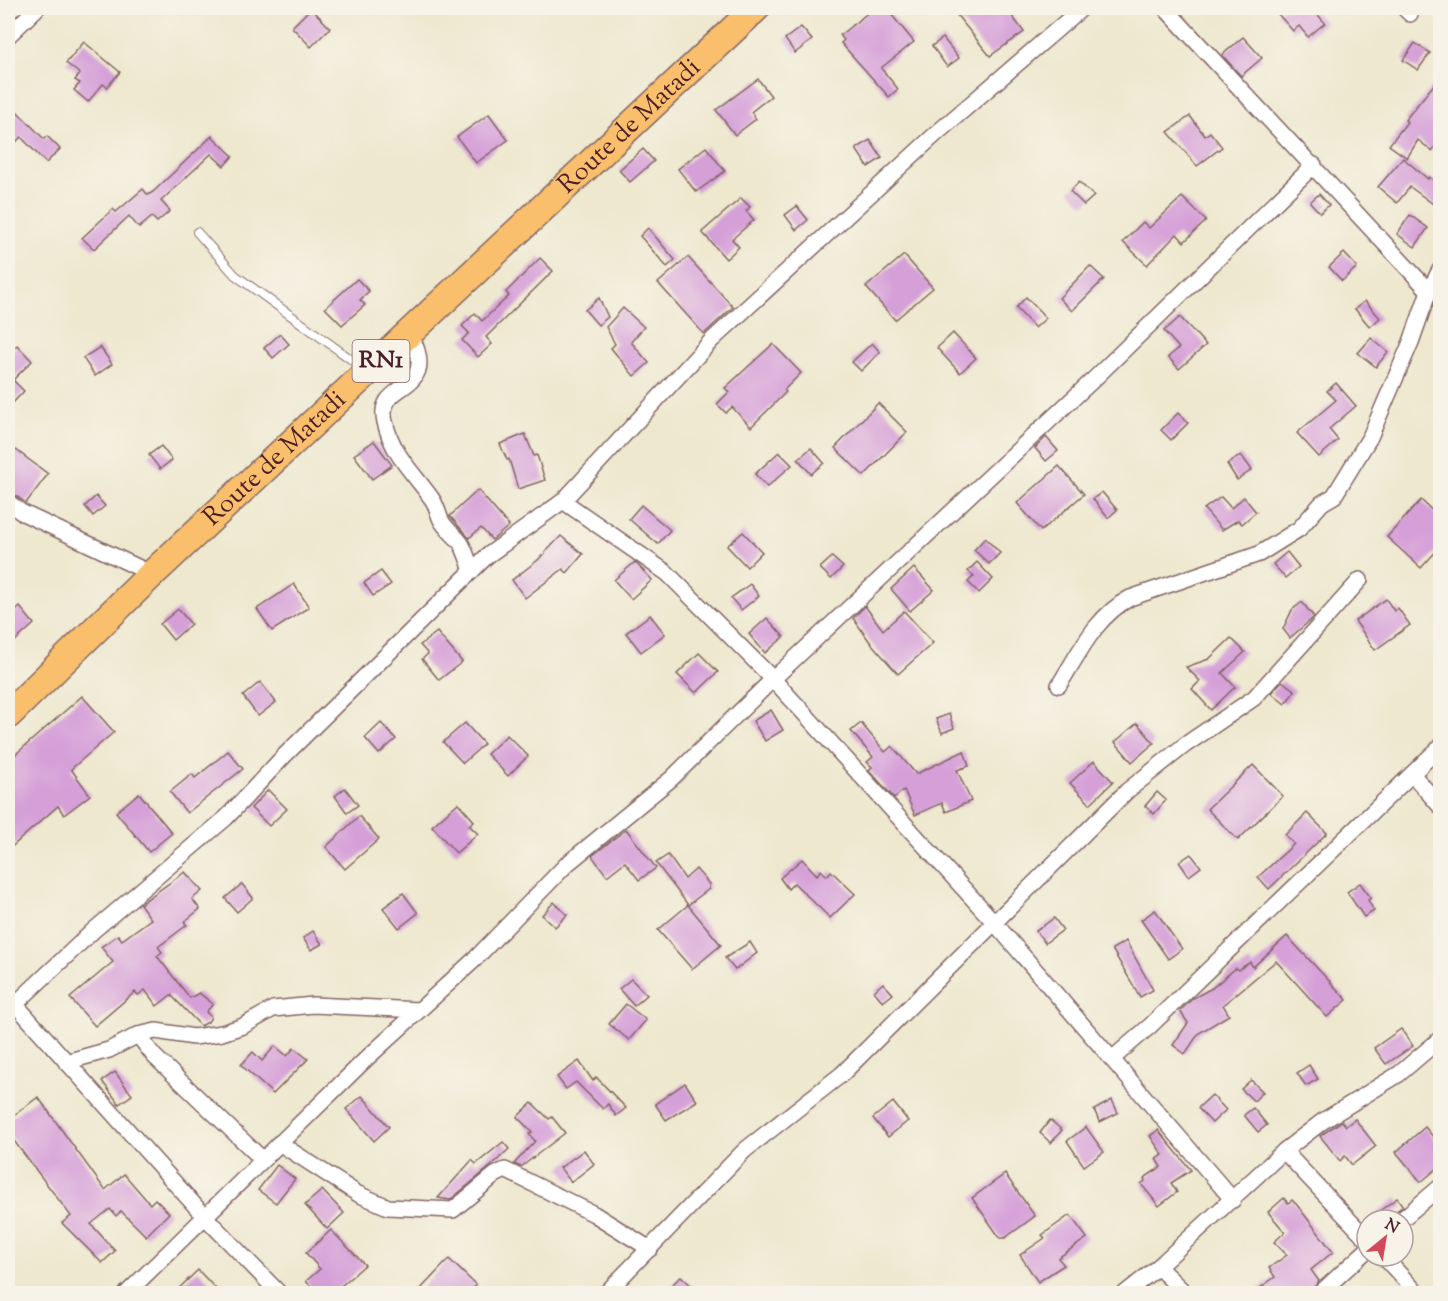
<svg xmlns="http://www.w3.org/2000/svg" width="1448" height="1301" viewBox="0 0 1448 1301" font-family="'Sorts Mill Goudy',serif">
<rect width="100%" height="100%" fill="#f7f3e8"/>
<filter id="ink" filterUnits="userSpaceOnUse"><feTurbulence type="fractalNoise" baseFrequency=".0167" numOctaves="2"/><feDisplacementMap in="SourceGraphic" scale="12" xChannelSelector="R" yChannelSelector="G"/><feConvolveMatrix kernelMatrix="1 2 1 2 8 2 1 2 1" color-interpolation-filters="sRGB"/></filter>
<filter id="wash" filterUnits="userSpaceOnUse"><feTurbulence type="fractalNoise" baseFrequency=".008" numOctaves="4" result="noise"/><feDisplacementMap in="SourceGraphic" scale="24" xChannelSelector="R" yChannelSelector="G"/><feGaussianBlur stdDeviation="1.35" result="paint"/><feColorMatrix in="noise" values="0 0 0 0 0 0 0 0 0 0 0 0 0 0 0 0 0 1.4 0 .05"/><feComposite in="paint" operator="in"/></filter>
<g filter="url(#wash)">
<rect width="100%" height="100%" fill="#eee8cf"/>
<g id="blocks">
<g fill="#d59fd8">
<polygon points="311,8 330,28 311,47 292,27"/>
<polygon points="874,8 886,8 914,42 881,68 898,89 889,97 841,43 844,40 840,35"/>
<polygon points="951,8 1006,8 1024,32 990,56"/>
<polygon points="1284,8 1312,8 1325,23 1308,37 1299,26 1293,31 1277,13"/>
<polygon points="801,27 812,40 795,53 785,39"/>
<polygon points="1243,37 1262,58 1241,76 1222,55"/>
<polygon points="943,38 959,58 947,67 932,46"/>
<polygon points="84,42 120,72 107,87 103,84 88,102 74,90 80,83 75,80 80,74 66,63"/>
<polygon points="1415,43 1430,53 1418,70 1403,60"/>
<polygon points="1440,77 1440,140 1432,151 1418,140 1407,158 1389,145 1407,122 1405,120"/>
<polygon points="758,79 771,96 751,112 756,119 735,135 716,110"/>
<polygon points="8,102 44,139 47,136 60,149 46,163 21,137 8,150"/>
<polygon points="489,114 508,140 476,163 457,137"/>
<polygon points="1190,116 1205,136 1210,132 1222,147 1197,166 1168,132"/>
<polygon points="212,136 233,156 224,166 211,154 161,201 170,211 157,222 152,217 139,228 129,216 94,249 82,238 113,209 116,212 143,189 148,195 153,192"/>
<polygon points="870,140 882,158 868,167 856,149"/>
<polygon points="706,147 725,171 696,192 678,169"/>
<polygon points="643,149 654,161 630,182 619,170"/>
<polygon points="1403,158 1428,179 1429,177 1440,185 1440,209 1410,187 1397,203 1378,187"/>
<polygon points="1079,182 1094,196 1084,205 1070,191"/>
<polygon points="1319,194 1329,205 1320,213 1310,202"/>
<polygon points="1182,197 1206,221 1184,242 1177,234 1147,265 1123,242 1143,222 1149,228"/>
<polygon points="741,198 750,207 746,211 754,220 732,239 739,247 726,259 702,232"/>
<polygon points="797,206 808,220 796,230 785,215"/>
<polygon points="1410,215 1428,228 1415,247 1397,234"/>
<polygon points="648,228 675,260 667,267 640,236"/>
<polygon points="1344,253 1357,267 1342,281 1329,267"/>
<polygon points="904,255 933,288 895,320 866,287"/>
<polygon points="688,257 733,307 704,334 658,283"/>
<polygon points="540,258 553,271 486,337 492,344 478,357 462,340 469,333 462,326 475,313 482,321 509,296 506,292"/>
<polygon points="1090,266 1104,279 1072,311 1059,298"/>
<polygon points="357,279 369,291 360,300 365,305 342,325 325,308"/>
<polygon points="1026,297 1046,318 1035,328 1016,308"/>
<polygon points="599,298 608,317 598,325 585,310"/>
<polygon points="1365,301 1380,318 1370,327 1355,309"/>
<polygon points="623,308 644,327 631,342 649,363 634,376 611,348 615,344 606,327"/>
<polygon points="1180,317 1206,345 1179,369 1168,357 1179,348 1164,331"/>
<polygon points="953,333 976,358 960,373 937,348"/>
<polygon points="280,334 289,344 273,358 264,348"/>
<polygon points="1371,338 1388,352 1376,367 1358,353"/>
<polygon points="872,343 880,352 861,371 852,362"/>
<polygon points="773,344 801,373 784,390 786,392 751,427 732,407 726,413 717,404 729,392 725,388"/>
<polygon points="17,345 32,361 13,380 24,391 8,408 8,354"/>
<polygon points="100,347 112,364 95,376 83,358"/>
<polygon points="1336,383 1356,406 1329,429 1338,440 1319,457 1297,433 1336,400 1327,391"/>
<polygon points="878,403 907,432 864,476 835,448"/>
<polygon points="1178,413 1188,423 1171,440 1161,430"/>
<polygon points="525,434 534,456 537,455 545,480 518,489 509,459 507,460 500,444"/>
<polygon points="1046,437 1058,451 1046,461 1035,448"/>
<polygon points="374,441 392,465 372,479 354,455"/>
<polygon points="8,444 48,474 26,503 8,490"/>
<polygon points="161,446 172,460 160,469 149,455"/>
<polygon points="811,448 824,463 811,474 798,459"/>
<polygon points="779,452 792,465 767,487 755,474"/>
<polygon points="1241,455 1252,470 1237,480 1227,464"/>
<polygon points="1059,466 1084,494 1041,531 1017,503"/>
<polygon points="478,490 509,526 492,540 481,528 469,538 450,516"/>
<polygon points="1102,492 1117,510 1108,518 1093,499"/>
<polygon points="96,496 105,506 93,516 85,506"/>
<polygon points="1221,497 1231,508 1244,497 1256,512 1242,524 1238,520 1222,530 1204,509"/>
<polygon points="1421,500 1440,518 1440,547 1421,568 1387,537"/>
<polygon points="641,505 670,530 658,544 629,519"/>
<polygon points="743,532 762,552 747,567 727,546"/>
<polygon points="561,536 583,554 567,573 563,569 525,598 512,580 538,560"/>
<polygon points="985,538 1000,553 989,564 974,550"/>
<polygon points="1287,552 1299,567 1285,578 1273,564"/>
<polygon points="832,557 843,567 831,579 820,568"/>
<polygon points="635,562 652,580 631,599 614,580"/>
<polygon points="977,562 993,579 979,593 968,582 974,576 968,571"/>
<polygon points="914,568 934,590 910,611 891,589"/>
<polygon points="381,571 391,584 373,596 364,583"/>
<polygon points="294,584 309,607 272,631 257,609"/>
<polygon points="750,584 759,596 741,610 731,598"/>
<polygon points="1386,599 1394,611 1398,608 1410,625 1375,650 1355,621"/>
<polygon points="1302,602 1314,617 1290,638 1283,629 1292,610"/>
<polygon points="865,606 883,630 904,611 933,643 898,674 870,642 853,618"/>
<polygon points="20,607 34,624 15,641 8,632 8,618"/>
<polygon points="178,609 191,624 173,640 160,624"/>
<polygon points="650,615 665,634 641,652 626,633"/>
<polygon points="767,618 784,637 765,653 749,634"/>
<polygon points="437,632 462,662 439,680 422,659 428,654 420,645"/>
<polygon points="1231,638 1245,652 1222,673 1235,687 1211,710 1192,689 1200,681 1186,667 1209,659"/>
<polygon points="699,653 718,672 696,693 677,674"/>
<polygon points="1282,681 1295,691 1285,704 1271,693"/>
<polygon points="260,682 276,702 258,716 243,696"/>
<polygon points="82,696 114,732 71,769 90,795 64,815 58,806 8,850 8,761"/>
<polygon points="771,710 783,730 765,741 753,721"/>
<polygon points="949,714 954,728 942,733 936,719"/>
<polygon points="381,723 396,739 379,754 365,738"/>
<polygon points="465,723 484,744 463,763 443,742"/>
<polygon points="861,723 885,752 892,746 916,774 964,751 969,766 957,770 971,801 946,812 942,803 915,815 904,790 894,798 869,770 872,767 867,762 873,757 851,731"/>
<polygon points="1137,723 1154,743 1132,762 1115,742"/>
<polygon points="507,735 528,756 508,776 487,754"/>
<polygon points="228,751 243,769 187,813 170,792 192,774 195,778"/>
<polygon points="1094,761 1113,782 1090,804 1070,783"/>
<polygon points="1253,765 1283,796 1238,840 1207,809"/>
<polygon points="345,788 358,805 347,813 335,796"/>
<polygon points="268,790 287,809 269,826 251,808"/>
<polygon points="1157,792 1166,800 1154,814 1145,806"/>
<polygon points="139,793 172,833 149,852 116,812"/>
<polygon points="458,803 474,821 469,825 478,834 456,853 432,826"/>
<polygon points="1307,813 1327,833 1269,889 1258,877 1294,844 1285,835"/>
<polygon points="359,816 379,839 345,869 326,847"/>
<polygon points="626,829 656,868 639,880 625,862 607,876 592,856"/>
<polygon points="1191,854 1201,867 1189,876 1179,862"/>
<polygon points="668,855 685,879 696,869 709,884 709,889 688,905 656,863"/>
<polygon points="802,859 817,875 821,870 827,876 831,871 855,894 830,918 794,883 788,889 780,878"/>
<polygon points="185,872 202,891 192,899 200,909 184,922 187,925 158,947 162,952 157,956 190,998 199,993 213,1004 206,1012 211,1017 208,1022 201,1026 171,995 157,1006 145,990 138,995 135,992 95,1026 70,998 113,962 101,947 118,935 122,940 151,919 140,904"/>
<polygon points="1360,883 1371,898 1368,900 1374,911 1364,917 1347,892"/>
<polygon points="242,884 253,898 237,912 225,898"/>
<polygon points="403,893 418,913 399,928 383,908"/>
<polygon points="554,902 567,915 555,927 542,915"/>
<polygon points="688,905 721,945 692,969 658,930"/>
<polygon points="1155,910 1182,949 1168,959 1141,920"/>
<polygon points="1054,918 1063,930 1045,943 1036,931"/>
<polygon points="313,931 322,944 311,950 303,938"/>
<polygon points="1287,936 1347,1000 1327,1017 1276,961 1223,1005 1229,1015 1199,1033 1185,1054 1173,1045 1188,1023 1180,1011 1193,998 1212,988 1236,968 1238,970 1250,962 1253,967"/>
<polygon points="1126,941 1153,990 1140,997 1112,949"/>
<polygon points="750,942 757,953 735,970 725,958"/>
<polygon points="631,979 647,995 634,1006 619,989"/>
<polygon points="883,983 893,994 883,1002 874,991"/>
<polygon points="626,1004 646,1020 629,1040 609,1024"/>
<polygon points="1401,1029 1413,1046 1386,1064 1374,1048"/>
<polygon points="275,1046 287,1056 294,1048 308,1059 273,1094 241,1065 253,1052 262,1061"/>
<polygon points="579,1061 593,1081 596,1077 626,1108 616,1116 608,1104 603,1109 576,1082 566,1089 557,1077"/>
<polygon points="1309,1065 1318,1079 1306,1086 1297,1073"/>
<polygon points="115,1072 132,1095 119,1104 102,1081"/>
<polygon points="1251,1080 1263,1092 1254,1101 1241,1089"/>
<polygon points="685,1083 697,1101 666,1120 655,1104"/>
<polygon points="1212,1095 1226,1110 1212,1123 1198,1108"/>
<polygon points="362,1096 389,1127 374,1141 346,1109"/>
<polygon points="38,1097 105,1190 124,1174 150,1204 155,1199 169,1213 146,1236 121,1211 116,1216 110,1209 91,1224 115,1251 102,1263 62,1223 71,1216 8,1133 8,1120"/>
<polygon points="1112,1100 1118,1113 1100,1122 1094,1110"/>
<polygon points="893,1102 908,1121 888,1137 873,1118"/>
<polygon points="532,1103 549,1119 552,1117 565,1133 521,1167 514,1164 535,1141 529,1134 532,1132 517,1117"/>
<polygon points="1253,1108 1267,1125 1258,1132 1244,1115"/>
<polygon points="1355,1119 1376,1146 1352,1165 1345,1156 1340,1161 1320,1136 1342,1121 1346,1126"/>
<polygon points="1050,1120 1062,1130 1051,1143 1040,1133"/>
<polygon points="1086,1127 1104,1152 1084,1166 1067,1141"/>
<polygon points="1425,1127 1440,1145 1440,1166 1421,1182 1396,1152"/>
<polygon points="1158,1130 1191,1170 1171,1183 1177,1192 1159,1206 1141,1184 1145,1181 1144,1178 1161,1167 1156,1159 1163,1155 1150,1136"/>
<polygon points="503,1142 509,1149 491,1166 450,1200 438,1198 472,1160 476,1164"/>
<polygon points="584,1150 594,1164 571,1182 560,1168"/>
<polygon points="277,1165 295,1179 276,1203 258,1190"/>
<polygon points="1005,1174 1035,1216 1005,1238 1000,1238 972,1198"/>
<polygon points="322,1190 344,1213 327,1229 305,1205"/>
<polygon points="1284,1198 1288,1203 1292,1200 1297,1205 1333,1252 1311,1270 1319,1281 1310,1293 1253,1293 1275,1277 1269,1268 1287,1255 1274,1242 1285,1232 1268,1212"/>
<polygon points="1397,1198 1403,1206 1394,1213 1391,1220 1367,1220"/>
<polygon points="1070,1215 1087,1238 1058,1258 1064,1265 1038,1282 1020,1255 1045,1238 1042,1235"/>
<polygon points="331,1230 365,1265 333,1293 317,1293 306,1281 320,1269 306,1253"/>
<polygon points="449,1259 476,1285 469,1293 417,1293"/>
<polygon points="198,1270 220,1293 174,1293"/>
<polygon points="681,1276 699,1293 681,1293 672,1285"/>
</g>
</g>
</g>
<g filter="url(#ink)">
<use href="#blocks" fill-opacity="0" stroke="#836564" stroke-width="1.5"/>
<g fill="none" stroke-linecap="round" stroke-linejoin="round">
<defs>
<polyline id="lane" points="197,232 235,275 363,368"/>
<g id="street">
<polyline points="1165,8 1429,291"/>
<polyline points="1404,8 1410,14"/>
<polyline points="8,36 37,8"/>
<path d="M410,334C443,396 374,379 385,422C393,456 413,472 432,499C437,506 438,514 441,520C446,530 457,536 462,545C466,553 469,562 472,571"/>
<polyline points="563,501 667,573 773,679 993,921 1233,1200"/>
<polyline points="8,502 21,512 152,574"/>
<path d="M1059,685C1080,652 1095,617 1130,598L1259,554L1299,529L1322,503L1334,496L1370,437L1411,342L1429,291L1440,270"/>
<polyline points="1412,774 1440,806"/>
<polyline points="8,996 206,1218 280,1294"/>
<polyline points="8,1011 94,930 226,818 284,756 487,556 563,501 712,340 938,132 1082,8"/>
<polyline points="138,1035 156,1031 194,1037 222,1033 243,1026 273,1009 313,1005 419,1010"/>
<polyline points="1112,1059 1150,1026 1440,747"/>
<polyline points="66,1062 109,1050 138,1035 154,1056 262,1159"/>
<polyline points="279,1143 358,1194 388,1207 453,1210 495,1175 505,1170 594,1214 650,1249"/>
<polyline points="1284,1151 1367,1239"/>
<polyline points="1401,1220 1440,1187"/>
<polyline points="1383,1256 1418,1294"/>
<polyline points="1158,1267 1186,1294"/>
<polyline points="126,1294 366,1059 473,961 567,864 671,779 773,679 1094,379 1314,165"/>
<polyline points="605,1294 745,1150 842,1074 1127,791 1185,745 1254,698 1360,580"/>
<polyline points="1124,1294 1158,1267 1284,1151 1323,1121 1399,1074 1440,1039"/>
<polyline points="1319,1294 1367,1250"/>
</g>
<g id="highway">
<path id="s1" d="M8,715L152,574L756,8"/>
</g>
</defs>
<use href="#lane" stroke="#836564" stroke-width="10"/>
<use href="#street" stroke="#836564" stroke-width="18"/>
<use href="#highway" stroke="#836564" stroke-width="30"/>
<use href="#lane" stroke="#fff" stroke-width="8"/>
<use href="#street" stroke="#fff" stroke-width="15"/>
<use href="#highway" stroke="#f9bf6c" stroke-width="27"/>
</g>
</g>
<g text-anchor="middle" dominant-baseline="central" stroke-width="4.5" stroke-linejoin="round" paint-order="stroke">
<rect fill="#f7f3e8" stroke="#7e5f64" stroke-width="1.5" x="352.5" y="340" width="57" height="42" rx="4.5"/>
<g font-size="24" font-weight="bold" fill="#4a1f2b">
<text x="381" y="361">RN1</text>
</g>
<g font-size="26" fill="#4a1f2b" stroke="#f7f3e8">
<text stroke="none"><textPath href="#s1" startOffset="856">Route de Matadi</textPath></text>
<text stroke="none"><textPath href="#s1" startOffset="370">Route de Matadi</textPath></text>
</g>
</g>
<rect width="1448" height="1301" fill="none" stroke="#f7f3e8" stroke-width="30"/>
<g transform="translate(1385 1238) rotate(30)"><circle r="28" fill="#f7f3e8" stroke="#b29e9c" stroke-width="1.5"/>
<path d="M0-4.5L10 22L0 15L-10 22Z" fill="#d1495b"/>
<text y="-9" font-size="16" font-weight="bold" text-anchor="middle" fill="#4a1f2b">N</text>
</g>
</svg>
